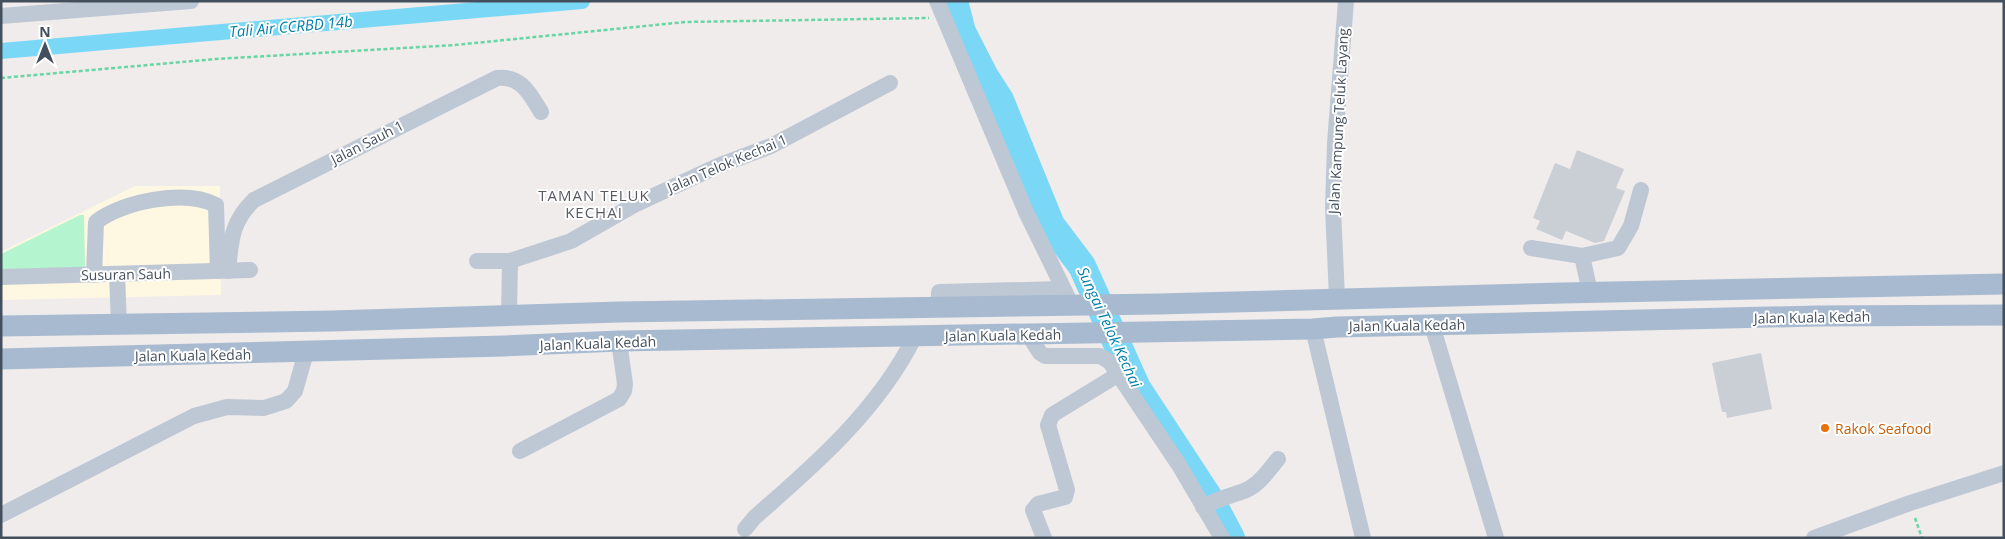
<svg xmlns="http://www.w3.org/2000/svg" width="2005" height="539" viewBox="0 0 2005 539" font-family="'Open Sans',sans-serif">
<rect width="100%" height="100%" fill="#f0ecec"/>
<polygon fill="#fef7e2" points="135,186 220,186 221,295 1,300 1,252"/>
<polygon fill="#b4f4cf" points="80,215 84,215 85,272 1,273 1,254"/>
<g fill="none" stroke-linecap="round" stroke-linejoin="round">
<polyline stroke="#7bd7f6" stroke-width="16" points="1,51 582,1"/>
<polyline stroke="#7bd7f6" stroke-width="28" points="954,1 962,32 984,75 1000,100 1051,225 1082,266 1137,388 1213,504 1231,538"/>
</g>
<g fill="#caced5">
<polygon points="1577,150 1624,169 1616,188 1625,191 1604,241 1595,243 1566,231 1562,240 1536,229 1540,221 1533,218 1555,163 1570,169"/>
<polygon points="1761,353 1772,409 1727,418 1726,412 1722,412 1712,363"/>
</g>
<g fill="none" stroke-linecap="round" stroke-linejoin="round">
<g stroke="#68d6a4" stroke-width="2.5" stroke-dasharray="4 2.5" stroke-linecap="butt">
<polyline points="1,78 216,59 455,45 685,22 929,18"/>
<polyline points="1915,518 1922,538"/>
</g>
<g stroke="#bec8d4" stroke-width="16">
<polyline points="937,1 1026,212 1071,304"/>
<polyline points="1,16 191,1"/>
<polyline points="1531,248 1582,256 1618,248 1631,226 1641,190"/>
<polyline points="1582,256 1590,292"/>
<polyline points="477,261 510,261 571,241 634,205 720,165 771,146 890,83"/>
<path d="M228,271C231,241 231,222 254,200L497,78C521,75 530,94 541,112"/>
<polyline points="117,274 119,325"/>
<path d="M94,275L96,222C123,201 185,189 216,205L218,271"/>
<polyline points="1,277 250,270"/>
<polyline points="1337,298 1333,208 1335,143 1346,1"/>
<polyline points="939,307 939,292 1063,289"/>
<polyline points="509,314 510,261"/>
<polyline points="1432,325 1496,538"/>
<polyline points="1313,329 1363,538"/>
<polyline points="1028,334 1040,353 1045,356 1100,356 1110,362 1179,465 1222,538"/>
<polyline points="520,451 619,399 624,391 625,384 619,341"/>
<path d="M1203,507C1216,499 1230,496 1244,491C1259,485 1268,471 1278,459"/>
<polyline points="1,515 194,416 227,407 264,408 286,401 295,391 306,352"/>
<path d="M745,529L755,517C815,465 879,409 915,336"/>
<polyline points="1044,538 1033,510 1038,504 1065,497 1067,490 1048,425 1052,415 1119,374"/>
<polyline points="1814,538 1910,503 2004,473"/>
</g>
<g stroke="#a8bad0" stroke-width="21">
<polyline points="1,326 332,321 619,312 1159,304 1563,293 2004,284"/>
<polyline points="1,359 504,346 619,341 1313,329 1337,327 1817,316 2004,315"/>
</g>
</g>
<circle fill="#e8710a" stroke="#fff" stroke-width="2" cx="1825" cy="428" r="5"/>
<g text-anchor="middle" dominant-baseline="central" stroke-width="4" stroke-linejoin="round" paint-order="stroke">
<g font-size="14" fill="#434f5c" stroke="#fff">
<text transform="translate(1338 121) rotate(-87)">Jalan Kampung Teluk Layang</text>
<text transform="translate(367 142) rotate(-27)">Jalan Sauh 1</text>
<text transform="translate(727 163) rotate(-23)">Jalan Telok Kechai 1</text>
<text transform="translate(126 274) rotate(-1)">Susuran Sauh</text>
<text transform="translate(1812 317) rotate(-1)">Jalan Kuala Kedah</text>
<text transform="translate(1407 325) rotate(-1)">Jalan Kuala Kedah</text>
<text transform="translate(1003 335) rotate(-1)">Jalan Kuala Kedah</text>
<text transform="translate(598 343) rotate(-2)">Jalan Kuala Kedah</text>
<text transform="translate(193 355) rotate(-1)">Jalan Kuala Kedah</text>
</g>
<g font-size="14" fill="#c56008" stroke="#fff" text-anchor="start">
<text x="1835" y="428">Rakok Seafood</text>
</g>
<g font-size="15" font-style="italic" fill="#017faa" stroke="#fff">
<text transform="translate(291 26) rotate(-5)">Tali Air CCRBD 14b</text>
<text transform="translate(1110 327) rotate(65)">Sungai Telok Kechai</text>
</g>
<g font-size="15" letter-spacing="1" fill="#585c62" stroke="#fff">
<text x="594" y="195">TAMAN TELUK<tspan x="594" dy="17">KECHAI</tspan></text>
</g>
</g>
<rect width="2005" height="539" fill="none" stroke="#434f5c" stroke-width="5"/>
<g transform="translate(45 45)" stroke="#ffffff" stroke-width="4" paint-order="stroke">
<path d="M0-4L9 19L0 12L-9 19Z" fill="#434f5c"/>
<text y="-8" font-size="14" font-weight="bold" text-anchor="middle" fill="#434f5c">N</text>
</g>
</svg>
